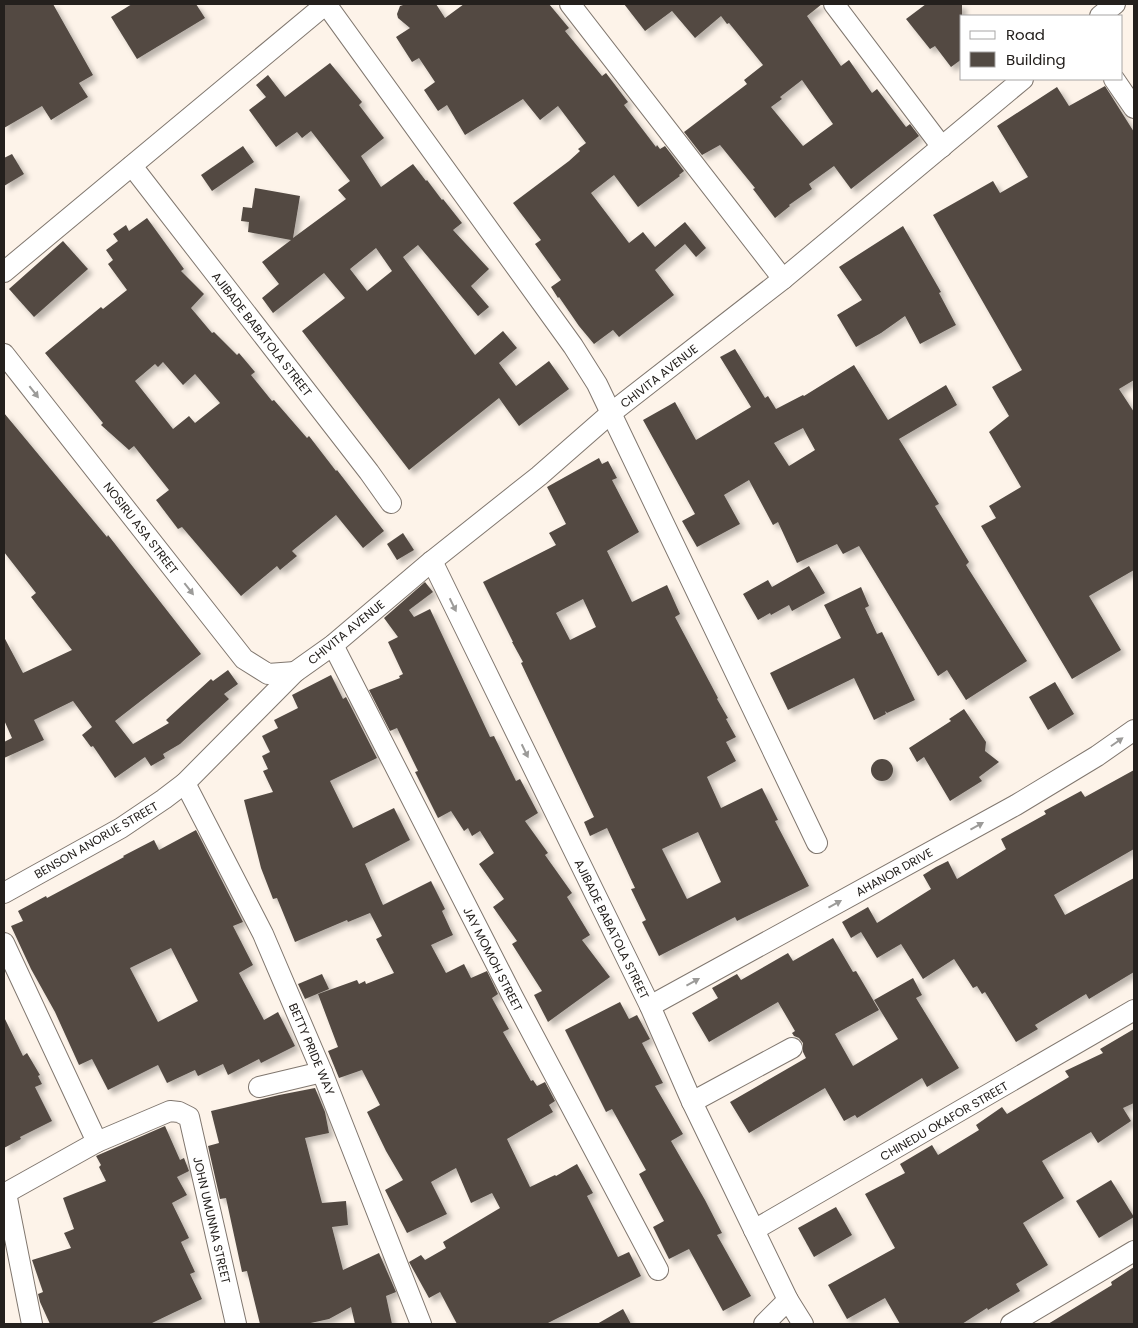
<svg xmlns="http://www.w3.org/2000/svg" width="1138" height="1328" viewBox="0 0 1138 1328" font-family="Poppins,sans-serif">
<defs>
<filter id="shadow"><feDropShadow dx="4.5" dy="4.5" stdDeviation="2.5" flood-color="#0004"/></filter>
</defs>
<rect width="100%" height="100%" fill="#fdf3e9"/>
<g fill="#524a43" fill-rule="evenodd" filter="url(#shadow)">
<polygon points="4,4 53,4 93,75 79,83 88,97 51,120 42,106 4,128"/>
<polygon points="132,4 196,4 205,18 137,59 111,17"/>
<polygon points="406,4 436,4 445,18 464,4 549,4 569,28 565,31 602,76 606,73 628,102 624,105 656,147 657,145 660,149 665,146 684,171 679,175 680,176 638,207 614,175 591,193 629,243 643,232 655,247 685,222 706,248 696,257 685,244 655,270 674,295 619,337 613,330 594,344 579,326 559,297 558,298 551,287 561,280 535,244 541,240 513,203 569,161 580,151 578,149 586,143 558,106 540,120 523,99 465,135 447,105 438,111 424,90 435,82 419,58 412,62 396,37 410,28 398,18 397,14 400,6"/>
<path d="M624,4H822L807,16L841,66L849,60L872,93L877,89L906,127L910,124L919,136L851,189L834,166L809,184L812,189L789,205L790,206L775,218L753,189L755,188L720,145L702,155L684,132L747,84L744,80L763,65L729,23L727,24L721,16L695,38L672,11L645,31ZM802,80L833,124L803,146L771,107L782,99L780,97Z"/>
<polygon points="926,4 962,4 962,59 951,67 935,46 930,49 906,19"/>
<path d="M330,63L362,102L359,105L384,138L361,156L381,187L413,164L426,181L427,180L442,200L443,199L462,223L453,230L489,269L471,286L489,307L478,316L418,245L403,257L475,355L503,331L517,348L499,363L516,386L549,361L569,389L519,426L499,398L409,470L302,331L345,298L324,273L273,313L262,298L279,284L262,262L291,240L248,232L249,222L241,221L243,207L252,208L255,188L300,196L293,238L346,199L338,190L350,181L311,131L302,138L297,132L276,147L249,110L266,97L256,85L268,75L285,97ZM376,248L392,271L367,291L350,269Z"/>
<polygon points="1105,86 1134,132 1134,380 1119,389 1134,412 1134,570 1089,596 1121,650 1072,679 981,526 996,518 989,506 1021,487 989,432 1009,416 992,387 1022,370 933,215 993,181 1000,193 1028,177 997,126 1057,87 1069,106"/>
<polygon points="243,146 254,162 212,191 201,175"/>
<polygon points="12,154 24,174 4,186 4,158"/>
<path d="M147,218L184,269L181,271L204,294L191,308L212,333L214,332L237,355L239,353L255,372L251,375L272,401L274,400L307,438L309,436L336,471L337,470L384,531L363,548L336,515L292,551L297,556L280,570L277,566L241,596L182,527L178,529L156,500L169,490L134,446L129,450L101,425L103,423L45,353L101,307L103,309L127,290L108,264L113,260L106,250L118,241L113,234L126,225L129,231ZM163,362L183,385L195,374L220,403L195,423L189,416L173,429L135,381L155,364L158,367Z"/>
<polygon points="903,226 941,292 939,293 956,325 920,344 905,316 881,333 856,347 837,315 862,300 839,267"/>
<polygon points="63,241 88,269 34,317 9,289"/>
<path d="M735,349L765,398L768,396L776,409L803,395L804,396L854,365L888,420L946,385L957,405L899,439L939,504L935,506L969,562L966,565L1027,661L966,700L947,670L938,676L859,546L843,554L837,544L797,563L778,522L773,525L749,480L724,495L740,524L697,547L682,521L695,514L643,420L675,402L696,440L751,407L720,357ZM803,428L815,450L789,466L774,443Z"/>
<polygon points="4,413 107,537 108,535 201,654 115,721 133,744 169,723 166,720 211,679 213,681 228,670 238,684 224,694 229,699 180,744 163,754 165,758 151,766 145,757 115,778 93,746 91,747 82,735 92,727 73,701 34,720 44,740 4,758 4,742 12,738 4,720 4,637 23,673 72,650 31,597 36,593 4,552"/>
<path d="M599,458L602,464L608,461L617,478L612,480L639,532L607,551L632,602L667,585L680,614L675,617L718,698L717,699L728,718L726,719L736,737L726,742L736,761L707,777L721,808L762,788L778,820L775,821L809,886L737,921L735,917L659,956L642,922L646,920L631,889L635,888L607,828L590,836L584,822L594,817L521,663L523,662L512,642H513L483,582L556,545L549,533L566,524L547,487ZM583,599L596,627L570,640L556,613ZM698,832L721,882L687,899L662,849Z"/>
<polygon points="403,533 414,550 397,560 387,544"/>
<polygon points="809,566 825,593 792,611 789,605 771,615 770,613 758,620 743,594 768,580 772,587"/>
<polygon points="425,582 433,592 409,610 414,617 430,609 490,737 494,736 516,781 520,779 538,813 525,821 548,853 545,855 572,893 567,897 590,935 582,940 610,977 548,1022 534,995 542,991 512,944 517,941 493,907 504,899 479,864 494,853 480,831 472,836 468,828 464,831 451,811 438,818 415,772 418,771 397,728 390,731 369,690 400,678 399,676 403,674 388,642 398,637 384,618"/>
<polygon points="861,587 869,606 865,608 877,634 882,632 915,700 887,713 885,711 886,714 874,720 854,678 788,710 770,673 841,638 824,605"/>
<polygon points="331,675 343,699 346,697 377,758 330,781 353,828 394,808 410,840 365,864 383,905 431,881 445,909 442,911 453,935 431,945 446,973 464,964 471,978 487,971 498,994 492,998 509,1029 503,1032 531,1081 533,1080 537,1086 545,1082 555,1101 549,1105 553,1112 507,1139 530,1187 555,1175 556,1176 577,1164 593,1193 587,1196 618,1257 629,1252 641,1276 546,1324 457,1324 440,1292 429,1298 409,1262 421,1255 425,1260 446,1248 443,1242 500,1208 492,1193 471,1203 456,1168 431,1182 447,1214 407,1233 385,1190 403,1180 386,1151 367,1112 380,1105 362,1070 339,1078 328,1051 338,1047 318,994 357,980 359,984 365,981 366,984 394,973 376,939 382,936 370,913 348,922 347,920 295,942 277,898 273,899 261,868 244,800 273,792 263,771 268,769 262,756 270,752 262,736 278,728 274,720 298,708 292,695"/>
<polygon points="1055,682 1074,714 1048,730 1029,697"/>
<polygon points="964,709 986,742 985,751 999,762 979,777 982,781 950,801 924,757 917,762 909,748 951,721 949,719"/>
<circle cx="882" cy="770" r="11"/>
<polygon points="1134,770 1134,849 1054,895 1065,915 1134,878 1134,972 1089,999 1086,994 1035,1025 1038,1029 1016,1042 985,992 982,994 977,986 973,988 954,959 923,979 901,944 877,958 861,932 851,938 842,922 868,907 877,923 931,889 923,875 936,867 948,861 957,879 1006,849 1001,839 1046,814 1044,811 1081,791 1085,797"/>
<path d="M196,830L243,922L233,926L253,965L239,973L264,1020L278,1012L295,1046L261,1063L259,1059L228,1075L223,1064L198,1076L195,1070L167,1083L158,1065L108,1090L92,1059L79,1065L55,1012L31,969L11,926L23,921L18,911L46,896L47,898L124,857L123,856L154,840L159,850ZM171,948L198,1001L158,1022L130,968Z"/>
<polygon points="833,938 853,972 856,971 879,1010 835,1034 853,1066 898,1039 874,1000 913,978 922,995 916,998 959,1068 927,1087 922,1078 857,1118 855,1115 844,1121 825,1088 749,1133 730,1102 806,1058 803,1052 803,1043 799,1038 794,1036 792,1033 795,1031 778,1002 709,1042 692,1013 718,998 712,988 737,974 741,980 788,953 793,961"/>
<polygon points="322,974 329,989 305,999 298,984"/>
<polygon points="620,1002 629,1019 637,1015 650,1039 642,1043 663,1083 655,1086 683,1134 671,1141 705,1200 722,1233 717,1235 751,1296 723,1311 689,1249 669,1259 653,1227 664,1221 639,1174 646,1170 612,1109 606,1112 565,1030"/>
<polygon points="4,1017 23,1056 27,1053 40,1075 38,1076 42,1084 35,1087 52,1121 20,1137 21,1139 4,1148"/>
<polygon points="1134,1029 1134,1103 1123,1108 1131,1121 1098,1143 1091,1132 1042,1161 1064,1198 1023,1223 1048,1265 1016,1284 1020,1291 988,1310 987,1308 962,1324 900,1324 885,1298 847,1319 828,1285 895,1248 865,1194 905,1173 900,1164 932,1145 938,1155 979,1130 976,1125 1002,1107 1007,1114 1069,1077 1065,1071 1103,1053 1100,1049"/>
<polygon points="315,1088 325,1112 329,1133 305,1138 322,1203 346,1201 348,1225 332,1227 343,1270 379,1253 396,1292 386,1296 392,1324 355,1324 351,1307 329,1319 306,1324 260,1324 247,1271 242,1272 226,1198 220,1199 208,1146 219,1143 211,1111 279,1095"/>
<polygon points="165,1126 180,1160 184,1158 189,1171 177,1177 187,1195 172,1203 189,1238 181,1242 195,1272 190,1274 202,1299 150,1324 50,1324 40,1302 38,1294 43,1292 32,1260 71,1248 64,1233 74,1229 63,1198 106,1181 99,1167 101,1165 96,1156"/>
<polygon points="1111,1180 1134,1217 1099,1238 1076,1201"/>
<polygon points="836,1207 852,1235 814,1257 798,1228"/>
<polygon points="1134,1267 1134,1324 1048,1324 1112,1285 1111,1282"/>
<polygon points="623,1309 631,1324 597,1324"/>
</g>
<g fill="none" stroke-linecap="round" stroke-linejoin="round">
<defs>
<g id="minor">
<polyline points="326,4 573,346 597,384 817,843"/>
<polyline points="570,4 783,279"/>
<polyline points="834,4 942,147"/>
<polyline points="1100,16 1115,4"/>
<polyline points="1114,79 1134,108"/>
<polyline points="132,166 369,472 391,503"/>
<polyline points="4,272 326,4"/>
<polyline points="4,354 244,659 268,674 295,672"/>
<polyline points="432,561 650,1006 692,1102 788,1300"/>
<polyline points="333,645 513,997 658,1270"/>
<polyline points="185,783 263,934 322,1072 421,1324"/>
<polyline points="4,893 121,828 164,799 185,783 295,672 333,645 432,561 539,476 611,413 783,279 1023,79"/>
<polyline points="4,943 97,1142 170,1111 179,1112 189,1117 236,1324"/>
<polyline points="650,1006 1016,805 1097,756 1134,730"/>
<polyline points="259,1087 322,1072"/>
<polyline points="692,1102 792,1048"/>
<polyline points="6,1193 32,1324"/>
<polyline points="4,1194 97,1142"/>
<polyline points="754,1230 1134,1010"/>
<polyline points="764,1324 788,1300 803,1324"/>
<polyline points="1011,1324 1134,1251"/>
</g>
</defs>
<use href="#minor" stroke="#80776f" stroke-width="22"/>
<use href="#minor" stroke="#fff" stroke-width="20"/>
</g>
<defs><path id="oneway-solid" d="M-6-.8H1V-3.2L6.5 0L1 3.2V.8H-6Z" transform="scale(1.25)"/></defs>
<g fill="#9c9b99">
<use href="#oneway-solid" transform="translate(34 392) rotate(52)"/>
<use href="#oneway-solid" transform="translate(189 589) rotate(52)"/>
<use href="#oneway-solid" transform="translate(453 605) rotate(64)"/>
<use href="#oneway-solid" transform="translate(1117 742) rotate(-35)"/>
<use href="#oneway-solid" transform="translate(525 751) rotate(64)"/>
<use href="#oneway-solid" transform="translate(977 826) rotate(-29)"/>
<use href="#oneway-solid" transform="translate(835 904) rotate(-29)"/>
<use href="#oneway-solid" transform="translate(693 982) rotate(-29)"/>
</g>
<g text-anchor="middle" dominant-baseline="central" stroke-width="5" stroke-linejoin="round" paint-order="stroke">
<g font-size="12" fill="#24201d" stroke="#fff">
<text transform="translate(262 334) rotate(52)">AJIBADE BABATOLA STREET</text>
<text transform="translate(659 376) rotate(-38)">CHIVITA AVENUE</text>
<text transform="translate(141 528) rotate(52)">NOSIRU ASA STREET</text>
<text transform="translate(346 632) rotate(-39)">CHIVITA AVENUE</text>
<text transform="translate(96 840) rotate(-30)">BENSON ANORUE STREET</text>
<text transform="translate(894 872) rotate(-29)">AHANOR DRIVE</text>
<text transform="translate(612 929) rotate(64)">AJIBADE BABATOLA STREET</text>
<text transform="translate(493 959) rotate(63)">JAY MOMOH STREET</text>
<text transform="translate(312 1049) rotate(67)">BETTY PRIDE WAY</text>
<text transform="translate(944 1121) rotate(-30)">CHINEDU OKAFOR STREET</text>
<text transform="translate(212 1220) rotate(77)">JOHN UMUNNA STREET</text>
</g>
</g>
<rect width="1138" height="1328" fill="none" stroke="#24201d" stroke-width="10"/>
<rect x="960" y="15" width="162" height="65" fill="#ffffff" stroke="#a7a6a5"/>
<rect x="970" y="31" width="25" height="8" fill="#ffffff" stroke="#a7a6a5"/>
<text x="1006" y="40" font-size="15" fill="#24201d">Road</text>
<rect x="970" y="52" width="25" height="15" fill="#524a43" stroke="#a7a6a5"/>
<text x="1006" y="65" font-size="15" fill="#24201d">Building</text>
</svg>
